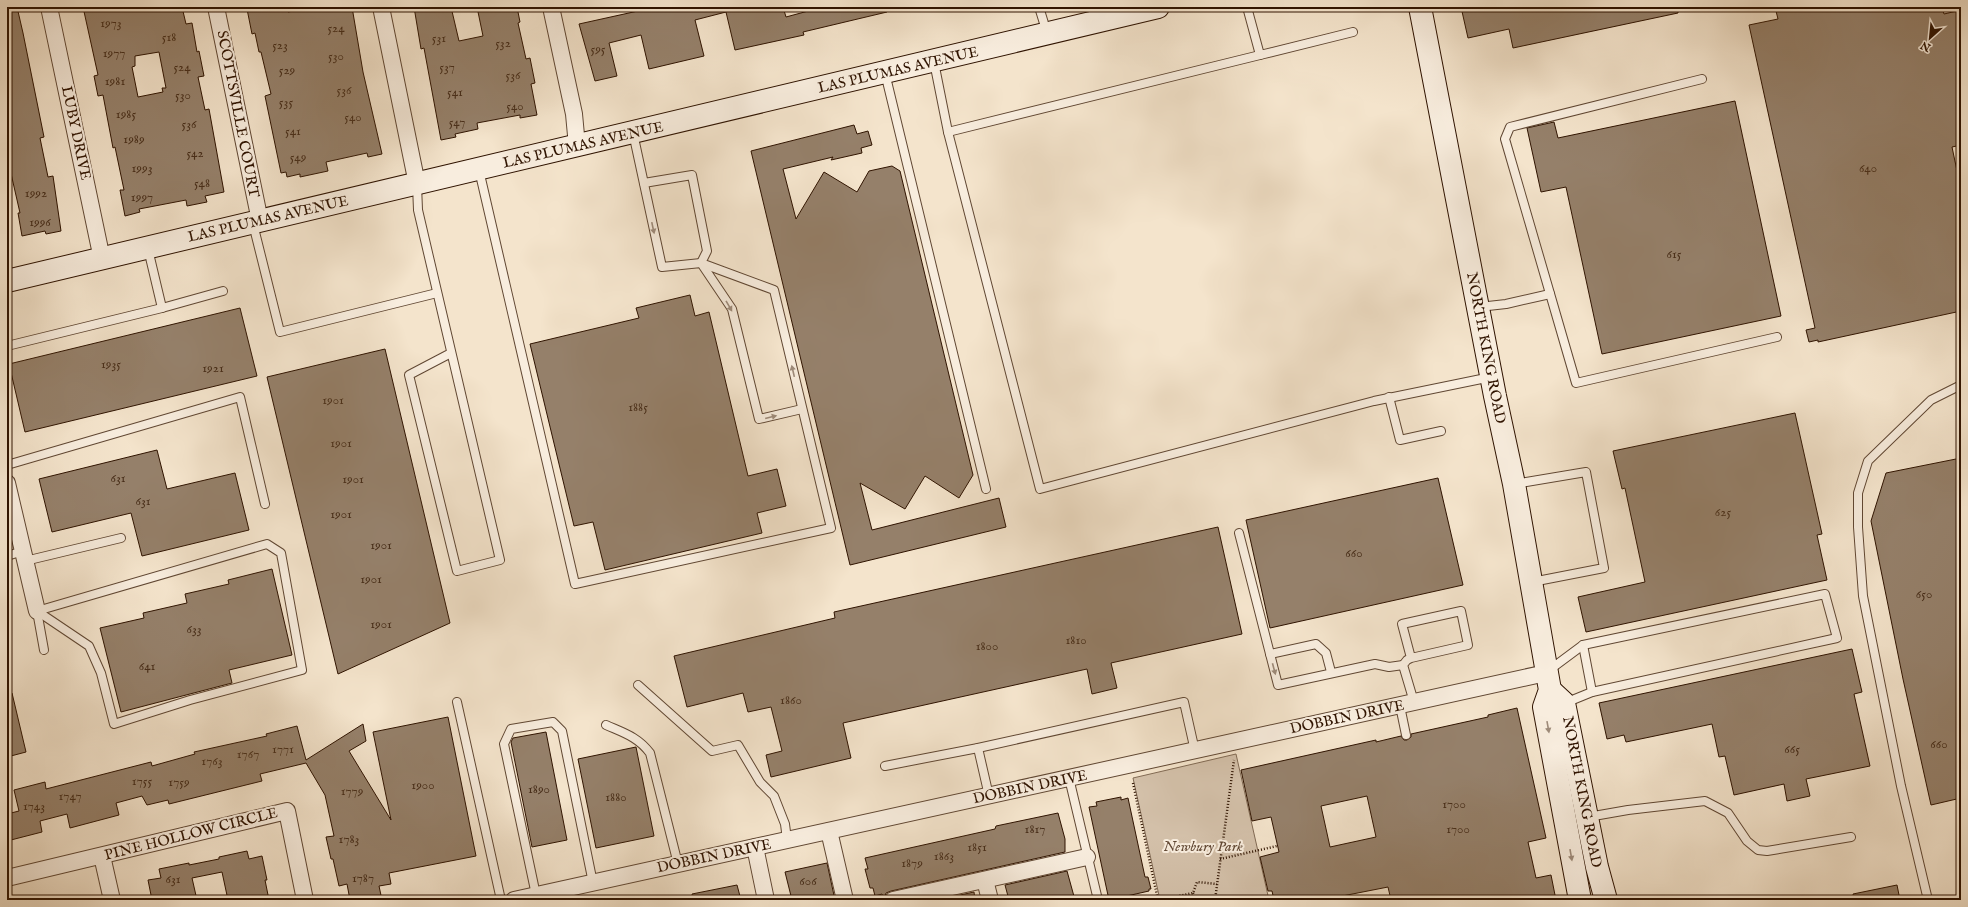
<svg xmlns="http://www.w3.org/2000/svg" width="1968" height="907" viewBox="0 0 1968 907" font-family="'IM FELL English',serif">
<rect width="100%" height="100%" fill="#f4e4cc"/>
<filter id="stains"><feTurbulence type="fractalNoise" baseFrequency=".005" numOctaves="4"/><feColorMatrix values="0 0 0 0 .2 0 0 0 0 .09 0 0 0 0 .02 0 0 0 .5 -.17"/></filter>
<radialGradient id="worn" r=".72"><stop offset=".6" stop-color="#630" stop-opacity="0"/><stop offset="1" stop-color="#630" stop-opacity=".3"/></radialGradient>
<polygon fill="#d3c0a9" stroke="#816a54" points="1236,754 1269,900 1160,900 1133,778"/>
<g fill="#95806a" stroke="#2f1300" fill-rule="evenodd">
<polygon points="7,7 17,7 23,33 44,137 40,138 48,177 53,176 61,231 46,234 45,231 22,236 18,213 20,213 7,156"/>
<path d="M83,7H182L186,24L192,23L197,52L199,51L204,76L198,77L205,110L209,109L224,192L205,196L207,202L187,206L186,200L139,209L140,212L125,216L120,190H124L115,147L113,148L103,95L98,96L94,76L98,75ZM159,52L166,88H162L163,92L138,97L132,67L135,66V56Z"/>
<polygon points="256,7 287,7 288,12 315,7 352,7 363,72 382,154 368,157 367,153 326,162 328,171 300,177 300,174 287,177 286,172 281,173 265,96 271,94 261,52 259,52 255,33 252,34 247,9"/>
<polygon points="414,7 451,7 459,41 483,36 477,7 517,7 520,22 518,23 526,59 530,58 535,83 531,84 537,115 520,118 520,115 477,123 478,129 455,134 456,137 441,140 424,48 421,49"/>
<polygon points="656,7 783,7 786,17 823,7 887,7 887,12 803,32 804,35 735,50 726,12 695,20 704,56 649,69 641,35 609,43 617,76 595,81 579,24"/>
<polygon points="1461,7 1678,7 1678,13 1513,48 1509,29 1468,38"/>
<polygon points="1775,7 1942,7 1944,14 1961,10 1961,145 1952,147 1961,190 1961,311 1818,342 1818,340 1809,342 1806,330 1815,328 1749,25 1778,19"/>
<polygon points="1735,101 1781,316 1602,354 1566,187 1541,192 1527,128 1554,122 1558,138"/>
<polygon points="854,125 857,134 868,131 872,145 861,148 862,153 831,160 833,157 783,169 796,219 824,172 857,192 869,171 892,166 900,171 973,475 959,498 925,476 905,509 860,483 872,530 999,498 1006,527 850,565 751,151"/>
<polygon points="690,295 695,316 709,312 748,476 777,469 786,506 757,513 762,533 605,570 593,522 574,526 530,344 639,318 636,308"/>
<polygon points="240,308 257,376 25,432 9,364"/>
<polygon points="385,349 450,623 338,674 267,377"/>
<polygon points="1795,413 1822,534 1817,535 1827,580 1586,632 1578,597 1645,582 1625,488 1622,489 1613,451"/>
<polygon points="157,450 167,489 235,473 249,530 142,556 131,513 52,532 39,479"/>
<polygon points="1961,458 1961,798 1931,805 1903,679 1871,521 1886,473"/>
<polygon points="1438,478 1463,585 1270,628 1246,520"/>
<polygon points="1218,527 1242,634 1111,663 1117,688 1092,694 1087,669 843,723 851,758 771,777 766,755 782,751 771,707 748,712 743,693 687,707 674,656 835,618 834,612"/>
<polygon points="272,569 292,655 229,670 232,683 121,712 100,628 144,618 143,613 187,603 185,594 229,584 228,580"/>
<polygon points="1852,649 1862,692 1854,694 1870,766 1806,779 1810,796 1787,801 1784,784 1734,795 1725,756 1719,757 1712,724 1626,742 1624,735 1607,739 1599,703"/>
<polygon points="7,693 12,693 26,752 7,757"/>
<path d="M1517,708L1546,838L1528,842L1536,878L1551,875L1556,900H1391L1388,887L1322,900H1274L1272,891H1268L1260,857L1279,852L1271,817L1252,821L1241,770L1376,740V742L1401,736L1404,740H1407L1411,737V734L1488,717V715ZM1367,796L1376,837L1330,847L1321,806Z"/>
<polygon points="448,717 476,856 389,873 391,884 379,886 382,900 350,900 347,884 339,886 333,859 331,859 326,837 334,836 325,795 306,763 260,774 262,781 169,804 168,800 147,805 142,796 116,803 119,815 70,828 67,814 40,821 42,832 7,841 7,814 19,811 14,790 45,782 46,789 151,762 152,766 195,754 194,752 267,736 266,734 297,726 306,760 363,724 366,741 349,751 391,820 373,732"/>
<polygon points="546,732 567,840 532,847 511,742 513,738"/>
<polygon points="636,747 654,836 596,848 578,759"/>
<polygon points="1121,797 1121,800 1128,798 1145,877 1148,877 1151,889 1149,889 1149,891 1109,900 1089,807 1097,806 1096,802"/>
<polygon points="1058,813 1065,839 1065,852 891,891 886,893 884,900 882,894 875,896 873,888 870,888 865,869 868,869 865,858 995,829 996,826"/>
<polygon points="247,851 249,859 262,856 267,880 265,880 269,900 228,900 222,872 192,878 197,900 152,900 148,880 161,878 159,869 189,863 189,865 219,859 219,857"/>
<polygon points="827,863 835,900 792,900 785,872"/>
<polygon points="1067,871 1075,900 1009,900 1005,885"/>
<polygon points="737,885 741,900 693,900 692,894"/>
<polygon points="1897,885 1900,900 1854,900 1853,894"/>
<polygon points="974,892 975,900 937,900"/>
</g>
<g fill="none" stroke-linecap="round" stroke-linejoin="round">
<defs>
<g id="lane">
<polyline points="1039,7 1047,33"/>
<polyline points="1247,7 1260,55 1353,32"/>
<polyline points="934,62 948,132 1260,55"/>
<polyline points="885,73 986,489"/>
<polyline points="1702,79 1510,127 1505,139 1576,383 1777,337"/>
<polyline points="948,132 1040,489 1374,401 1491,377"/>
<polyline points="633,133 662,267 701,263 732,309 759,419 802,409"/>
<polyline points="479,170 575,584 831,528 774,290 701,263 707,251 692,175 644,183"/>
<polyline points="417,185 418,210 500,560 457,571 409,375 451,353"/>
<polyline points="253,224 280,332 437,293"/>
<polyline points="1479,307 1506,304 1550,294"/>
<polyline points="162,308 223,291"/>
<polyline points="7,346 162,308 148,249"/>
<polyline points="1389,397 1400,440 1441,431"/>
<polyline points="7,465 240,397 265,504"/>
<polyline points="1514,484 1586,472 1604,568 1532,582"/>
<polyline points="1239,533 1278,685 1375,664 1389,667 1403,665"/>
<polygon points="267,544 281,553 302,670 190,700 114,724 101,673 89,646 37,611"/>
<polyline points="7,556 23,551"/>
<polyline points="25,561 121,538"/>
<polyline points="37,611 44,650"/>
<polyline points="1583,645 1592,692"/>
<polyline points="1270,654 1316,644 1326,653 1331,672"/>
<polyline points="1411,658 1402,624 1461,611 1468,645 1411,658 1407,660 1403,665 1414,702"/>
<polyline points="1548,671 1583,645 1825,594 1837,638 1592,692 1565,703"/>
<polyline points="638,685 712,751 738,745 760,782 774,796 785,824 787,840"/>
<polyline points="457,702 501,900"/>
<polyline points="1400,706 1406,735"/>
<path d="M606,725C624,733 638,737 650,753L678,864"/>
<polyline points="885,766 978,748"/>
<polyline points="1069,778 1098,900"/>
<polyline points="989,796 978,748 1184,702 1195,751"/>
<polyline points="1588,817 1628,810 1705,801 1728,813 1747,841 1758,850 1767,851 1851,837"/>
<polyline points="536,895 504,744 511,729 553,722 562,731 593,883"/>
<polyline points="1928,900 1901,786 1863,596 1858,527 1858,493 1868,461 1931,400 1961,385"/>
</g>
<g id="street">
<polyline points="49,7 102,259"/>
<polyline points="216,7 260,221"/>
<polyline points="381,7 417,184"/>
<polyline points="551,7 574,114 577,146"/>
<polyline points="7,483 37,611"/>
<polyline points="829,831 845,900"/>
<polyline points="755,847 766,900"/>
<polyline points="102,856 112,900"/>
<polyline points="7,878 287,811 305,900"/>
<polyline points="985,880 990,900"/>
<polyline points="514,900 1546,673"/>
<polyline points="893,900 1087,857"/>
</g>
<g id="secondary">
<polyline points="1420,7 1495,396 1514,484 1550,690 1544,707 1580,900"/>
<polyline points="7,281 1158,7"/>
<polyline points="1550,690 1564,703 1597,867 1606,900"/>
</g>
</defs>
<use href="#lane" stroke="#604733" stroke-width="10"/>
<use href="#street" stroke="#604733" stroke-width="18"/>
<use href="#secondary" stroke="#2f1300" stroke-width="24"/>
<g stroke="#2f1300" stroke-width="2.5" stroke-dasharray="1 2" stroke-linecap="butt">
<polyline points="1133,783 1158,900"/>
<polyline points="1220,859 1277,846"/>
<polyline points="1193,893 1196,898 1200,900"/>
<polyline points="1159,900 1193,893 1197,882 1217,884"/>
<polyline points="1215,900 1234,760"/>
</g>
<use href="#lane" stroke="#f8edde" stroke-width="8"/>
<use href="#street" stroke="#f8edde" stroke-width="16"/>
<use href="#secondary" stroke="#f8edde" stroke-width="22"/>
</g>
<defs><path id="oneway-solid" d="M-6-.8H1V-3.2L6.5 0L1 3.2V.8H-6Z"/></defs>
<g fill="#9e8b7a">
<use href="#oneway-solid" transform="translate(653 228) rotate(78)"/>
<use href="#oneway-solid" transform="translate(729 306) rotate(60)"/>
<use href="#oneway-solid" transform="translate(793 371) rotate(-103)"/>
<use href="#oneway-solid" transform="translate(771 417) rotate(-14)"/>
<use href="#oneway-solid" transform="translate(1274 669) rotate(75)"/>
<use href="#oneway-solid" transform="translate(1548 727) rotate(80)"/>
<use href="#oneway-solid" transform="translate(1571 855) rotate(80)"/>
</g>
<g text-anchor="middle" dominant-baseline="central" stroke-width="4" stroke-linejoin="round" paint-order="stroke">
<g font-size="13" fill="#482e1a">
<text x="111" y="23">1973</text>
<text x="336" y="28">524</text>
<text x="169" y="37">518</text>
<text x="439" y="38">531</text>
<text x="503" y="43">532</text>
<text x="280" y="45">523</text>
<text x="598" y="49">595</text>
<text x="114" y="53">1977</text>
<text x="336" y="56">530</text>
<text x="182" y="67">524</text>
<text x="447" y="67">537</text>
<text x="287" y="70">529</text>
<text x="513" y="75">536</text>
<text x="115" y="81">1981</text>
<text x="344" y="90">536</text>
<text x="455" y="92">541</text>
<text x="183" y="95">530</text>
<text x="286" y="102">535</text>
<text x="515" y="106">540</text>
<text x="126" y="114">1985</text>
<text x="353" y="117">540</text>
<text x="457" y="122">547</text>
<text x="189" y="124">536</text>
<text x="293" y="131">541</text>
<text x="134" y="139">1989</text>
<text x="195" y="153">542</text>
<text x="298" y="157">549</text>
<text x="142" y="168">1993</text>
<text x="1868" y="168">640</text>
<text x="202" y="183">548</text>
<text x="36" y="193">1992</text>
<text x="142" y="197">1997</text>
<text x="40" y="222">1996</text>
<text x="1674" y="254">615</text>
<text x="111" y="364">1935</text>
<text x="213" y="368">1921</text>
<text x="333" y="400">1901</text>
<text x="638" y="407">1885</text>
<text x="341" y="443">1901</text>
<text x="118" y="478">631</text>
<text x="353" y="479">1901</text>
<text x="143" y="501">631</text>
<text x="1723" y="512">625</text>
<text x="341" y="514">1901</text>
<text x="381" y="545">1901</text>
<text x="1354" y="553">660</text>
<text x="371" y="579">1901</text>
<text x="1924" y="594">650</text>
<text x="381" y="624">1901</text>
<text x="194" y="629">633</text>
<text x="1076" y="640">1810</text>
<text x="987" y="646">1800</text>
<text x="147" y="666">641</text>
<text x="791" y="700">1860</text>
<text x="1939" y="744">660</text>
<text x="283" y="749">1771</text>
<text x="1792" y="749">665</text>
<text x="248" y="754">1767</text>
<text x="212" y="761">1763</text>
<text x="142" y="781">1755</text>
<text x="179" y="782">1759</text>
<text x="423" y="785">1900</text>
<text x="539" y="789">1890</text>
<text x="352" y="791">1779</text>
<text x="70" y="796">1747</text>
<text x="616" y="797">1880</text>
<text x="1454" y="804">1700</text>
<text x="34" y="806">1743</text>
<text x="1035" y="829">1817</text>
<text x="1458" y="829">1700</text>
<text x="349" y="839">1783</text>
<text x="977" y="847">1851</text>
<text x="944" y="856">1863</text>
<text x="912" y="863">1879</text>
<text x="363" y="878">1787</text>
<text x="173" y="879">631</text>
<text x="808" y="881">606</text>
</g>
<g font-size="15" fill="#2f1300" stroke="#f8edde">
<text transform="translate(898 70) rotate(-13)">LAS PLUMAS AVENUE</text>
<text transform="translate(238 114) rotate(79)">SCOTTSVILLE COURT</text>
<text transform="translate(76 133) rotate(78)">LUBY DRIVE</text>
<text transform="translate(583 145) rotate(-13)">LAS PLUMAS AVENUE</text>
<text transform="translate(268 219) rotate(-13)">LAS PLUMAS AVENUE</text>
<text transform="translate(1486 348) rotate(79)">NORTH KING ROAD</text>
<text transform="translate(1347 717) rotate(-12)">DOBBIN DRIVE</text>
<text transform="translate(1030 787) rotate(-12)">DOBBIN DRIVE</text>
<text transform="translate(1582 792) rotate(79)">NORTH KING ROAD</text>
<text transform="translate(191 834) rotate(-14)">PINE HOLLOW CIRCLE</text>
<text transform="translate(714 856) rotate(-12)">DOBBIN DRIVE</text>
</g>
<g font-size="15" font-style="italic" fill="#604733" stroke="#f8edde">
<text x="1203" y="846">Newbury Park</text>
</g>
</g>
<rect width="1968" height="907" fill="none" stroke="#f4e4cc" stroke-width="24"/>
<rect x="8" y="8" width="1952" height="891" fill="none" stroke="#2f1300" stroke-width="2"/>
<rect x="12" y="12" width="1944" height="883" fill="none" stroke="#2f1300"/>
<g transform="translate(1930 38) rotate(207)" stroke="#f8edde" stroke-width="3" paint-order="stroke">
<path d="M0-3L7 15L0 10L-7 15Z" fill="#2f1300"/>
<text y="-6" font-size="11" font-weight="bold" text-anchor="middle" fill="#2f1300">N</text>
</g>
<rect width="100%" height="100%" filter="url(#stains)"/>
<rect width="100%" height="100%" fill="url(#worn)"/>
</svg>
